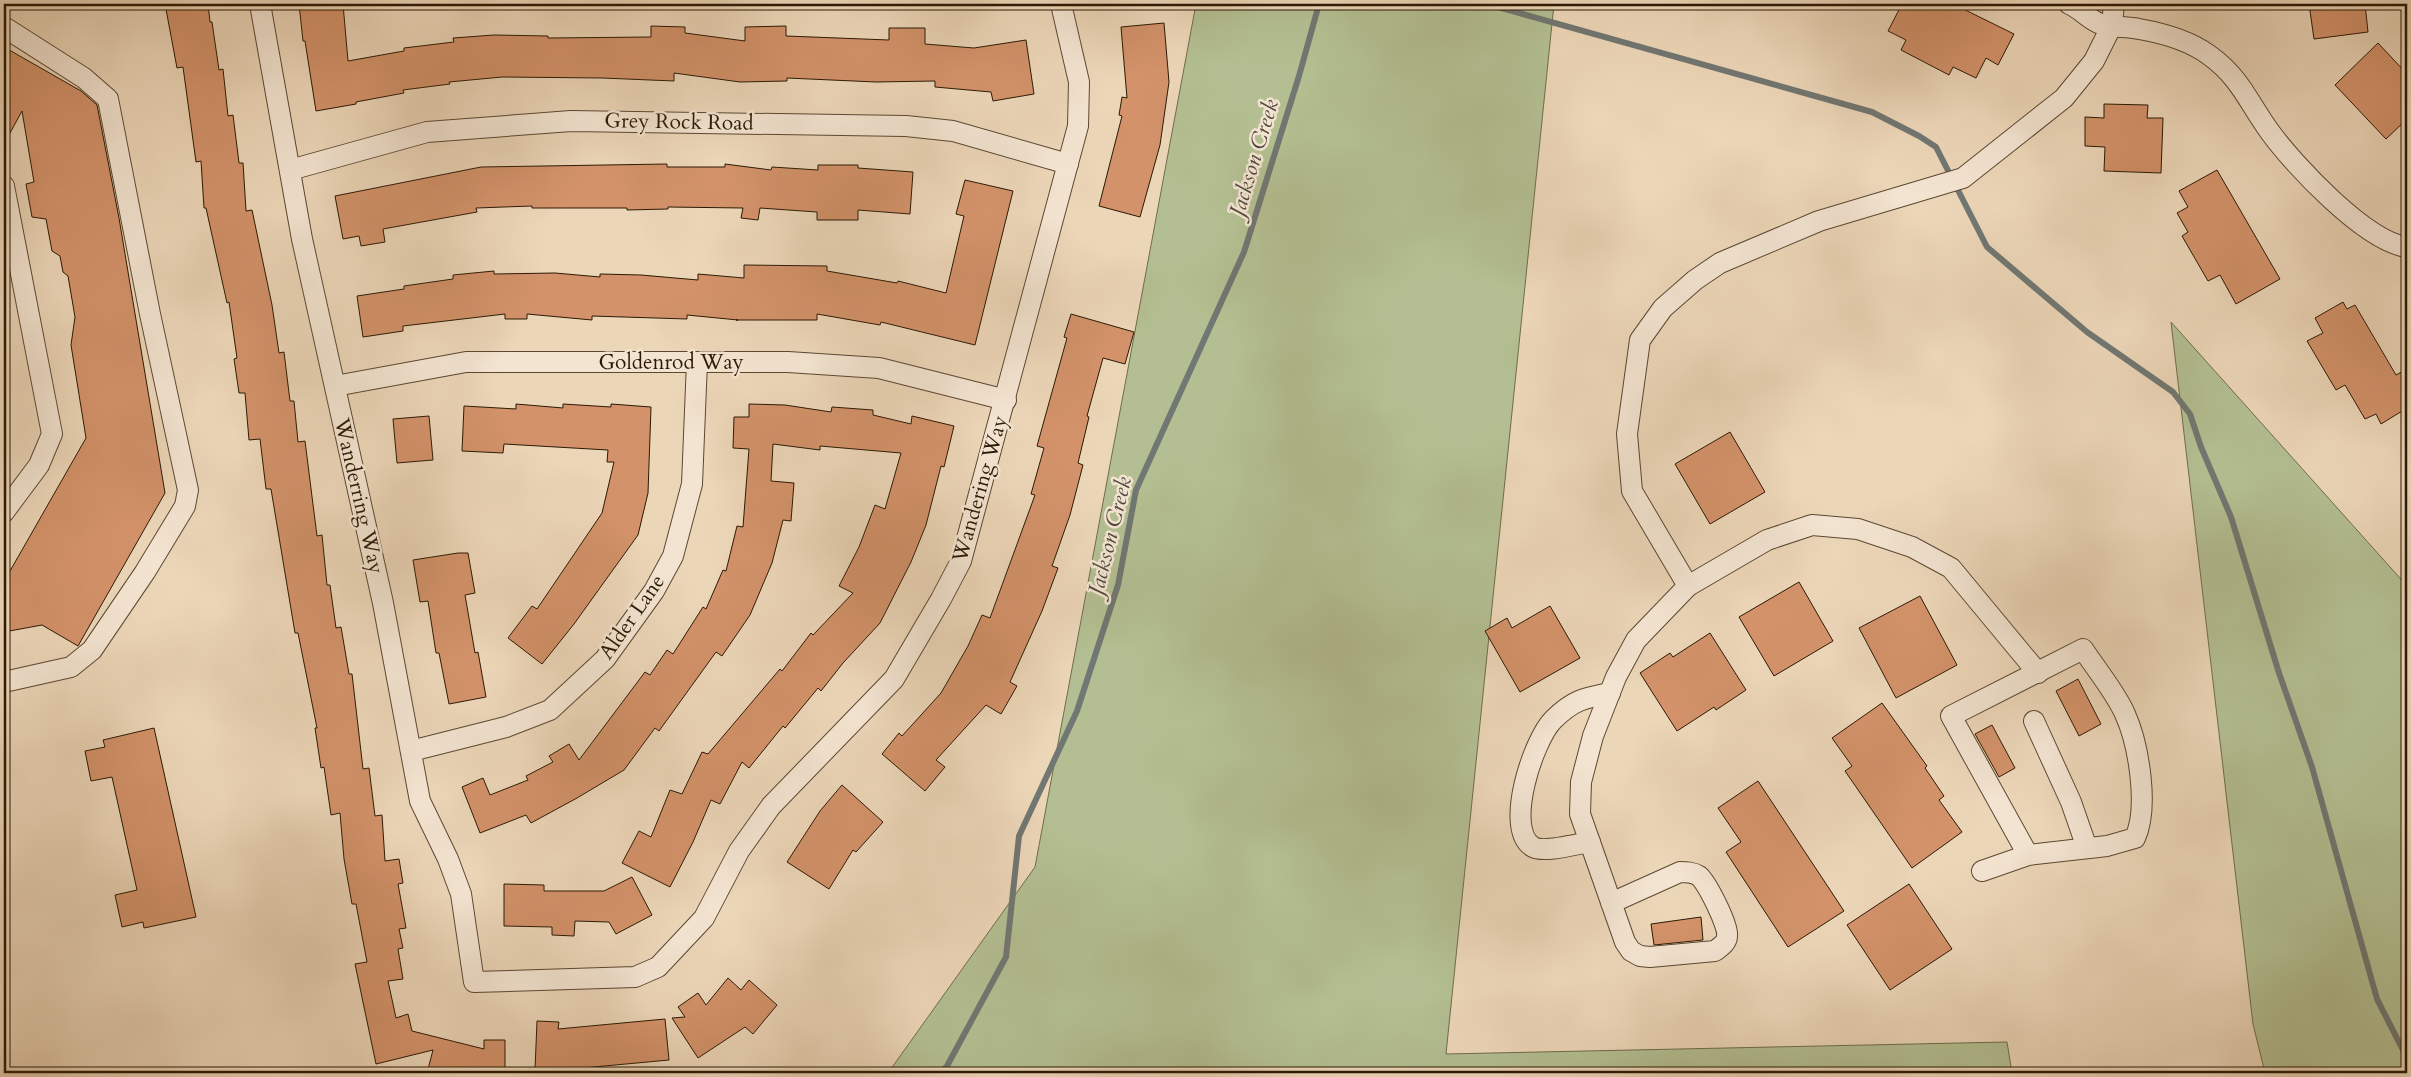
<svg xmlns="http://www.w3.org/2000/svg" width="2411" height="1077" viewBox="0 0 2411 1077" font-family="Cardo,serif">
<rect width="100%" height="100%" fill="#ecd6b8"/>
<filter id="stains"><feTurbulence type="fractalNoise" baseFrequency=".004" numOctaves="4"/><feColorMatrix values="0 0 0 0 .2 0 0 0 0 .09 0 0 0 0 .02 0 0 0 .5 -.17"/></filter>
<radialGradient id="worn" r=".72"><stop offset=".6" stop-color="#630" stop-opacity="0"/><stop offset="1" stop-color="#630" stop-opacity=".3"/></radialGradient>
<g fill="#b3bf92" stroke="#6f6c4c">
<polygon points="1196,4 1554,4 1446,1054 2007,1042 2012,1073 888,1073 1035,867"/>
<polygon points="2171,322 2407,586 2407,1073 2265,1073 2253,1024"/>
</g>
<g fill="none" stroke-linecap="round" stroke-linejoin="round">
<g stroke="#717772" stroke-width="6">
<polyline points="1487,4 1872,112 1919,136 1936,147 1987,247 2087,332 2173,392 2190,414 2201,447 2231,517 2279,673 2312,767 2377,999 2407,1058"/>
<polyline points="940,1073 947,1066 1006,957 1019,836 1077,711 1118,585 1136,490 1244,252 1299,76 1319,4"/>
</g>
</g>
<g fill="#d3926a" stroke="#2b1905">
<polygon points="165,4 208,4 210,22 212,22 219,70 223,69 228,116 233,115 239,163 243,163 246,211 252,210 272,305 279,353 284,352 290,401 294,401 298,442 305,441 317,536 322,535 327,585 330,585 336,628 341,627 349,674 352,674 363,769 369,768 375,816 382,815 385,861 399,859 403,883 398,884 406,928 399,929 403,948 398,949 403,979 388,981 396,1018 408,1014 412,1031 484,1049 484,1040 505,1040 505,1073 427,1073 433,1050 376,1064 355,964 367,962 356,904 352,904 344,859 340,813 331,815 324,767 321,768 315,728 317,728 298,633 295,633 271,489 266,489 260,439 249,440 245,393 239,393 234,359 237,358 229,302 227,303 206,208 204,208 201,161 196,162 183,67 177,68"/>
<polygon points="299,4 343,4 348,61 404,51 404,48 454,42 453,38 494,35 548,36 548,38 651,37 651,26 685,27 685,33 745,41 745,27 786,26 786,36 889,40 889,28 925,28 925,44 974,48 1026,40 1034,94 993,101 991,92 935,87 935,81 876,82 787,78 787,81 740,82 674,73 674,81 602,78 502,77 449,82 450,84 403,90 404,93 356,102 356,104 316,111 305,41 303,41"/>
<polygon points="1902,4 1953,4 2014,34 1998,65 1986,58 1976,78 1953,67 1949,75 1901,50 1906,40 1888,31"/>
<polygon points="2309,4 2365,4 2368,32 2314,39"/>
<polygon points="1164,23 1169,82 1160,145 1140,217 1099,206 1122,116 1119,115 1122,97 1127,98 1121,27"/>
<polygon points="2378,43 2407,74 2407,119 2386,139 2335,85"/>
<polygon points="4,47 81,91 97,105 119,218 165,493 78,646 42,625 4,632 4,572 10,571 86,438 71,345 75,317 68,276 63,272 60,256 52,251 46,219 32,217 26,184 34,182 22,111 4,144"/>
<polygon points="2104,104 2148,105 2147,118 2163,118 2161,173 2104,171 2105,147 2085,146 2085,117 2104,118"/>
<polygon points="667,164 667,167 725,167 725,164 771,170 772,167 818,170 818,165 858,165 858,168 913,172 910,214 858,210 858,220 817,220 817,212 760,208 758,220 741,218 743,208 668,207 668,209 627,210 627,208 532,208 532,206 476,208 477,212 383,229 385,242 361,246 359,236 343,239 335,196 481,167"/>
<polygon points="2217,170 2280,279 2236,304 2220,275 2208,281 2182,236 2188,232 2177,213 2188,207 2179,191"/>
<polygon points="965,180 1013,191 975,345 881,322 880,325 817,314 817,320 736,320 738,320 687,315 687,319 592,316 592,320 527,314 527,319 505,319 505,314 403,326 403,331 363,337 357,296 404,289 404,286 453,279 453,275 494,271 494,274 555,273 600,277 600,274 641,275 698,280 698,274 744,278 744,265 827,266 827,271 897,283 898,281 946,293 964,216 956,214"/>
<polygon points="2343,302 2347,309 2355,305 2396,375 2407,369 2407,408 2381,424 2376,414 2365,419 2345,385 2336,390 2307,341 2323,333 2315,318"/>
<polygon points="1071,314 1134,332 1125,364 1103,358 1087,416 1089,417 1078,463 1083,465 1070,515 1052,566 1058,568 1042,611 1010,682 1017,686 1001,714 986,705 936,760 945,767 925,791 882,754 899,733 902,736 941,693 968,646 982,615 990,618 1035,495 1031,494 1044,448 1037,446 1067,338 1064,337"/>
<polygon points="516,404 563,408 563,404 611,407 611,404 651,407 648,493 638,535 574,624 542,664 508,638 532,606 537,609 602,513 614,462 607,462 608,450 504,444 503,453 462,451 464,406 516,409"/>
<polygon points="749,404 785,405 831,412 832,407 873,410 873,415 911,424 912,416 954,426 944,467 941,466 926,525 911,562 880,623 843,663 821,691 818,688 785,728 783,726 749,768 742,762 720,804 711,800 693,842 670,887 622,863 639,831 651,837 670,790 682,794 702,752 708,754 780,669 782,671 811,633 813,635 853,593 839,586 859,547 875,505 885,509 901,453 820,446 820,450 773,444 771,481 794,483 791,521 783,520 772,563 750,615 722,656 716,652 659,731 655,728 624,770 577,798 531,823 526,815 480,833 462,787 483,778 490,795 528,780 526,776 553,762 549,756 569,744 579,760 645,672 650,675 667,650 673,654 703,607 706,609 723,570 726,571 737,526 743,527 749,449 733,448 734,417 749,417"/>
<polygon points="429,416 433,460 397,463 393,419"/>
<polygon points="1730,432 1765,492 1710,524 1675,464"/>
<polygon points="458,553 468,553 475,593 465,595 475,653 478,652 486,697 449,704 439,653 436,653 428,601 420,602 413,560"/>
<polygon points="1799,582 1833,641 1774,676 1739,617"/>
<polygon points="1920,596 1957,665 1896,698 1859,628"/>
<polygon points="1550,606 1580,658 1520,692 1485,631 1507,618 1512,628"/>
<polygon points="1710,633 1746,690 1716,710 1714,707 1677,731 1640,673 1670,653 1673,657"/>
<polygon points="2078,679 2101,724 2079,736 2056,691"/>
<polygon points="1882,703 1927,766 1925,768 1944,796 1939,800 1962,832 1912,868 1845,771 1852,766 1832,738"/>
<polygon points="1992,725 2015,768 1999,777 1975,734"/>
<polygon points="154,728 196,917 144,928 143,922 122,927 115,895 137,890 112,777 91,781 85,751 105,747 103,740"/>
<polygon points="1758,781 1844,911 1788,947 1726,852 1741,842 1718,808"/>
<polygon points="842,785 883,822 856,852 853,850 829,889 787,862 820,811"/>
<polygon points="632,877 652,915 616,934 609,922 575,921 574,936 552,935 552,927 504,926 504,884 544,885 544,891 604,891"/>
<polygon points="1909,884 1952,949 1890,990 1847,925"/>
<polygon points="1701,917 1703,940 1654,945 1651,924"/>
<polygon points="728,978 741,990 749,980 777,1005 753,1034 745,1027 698,1058 672,1018 685,1017 678,1007 698,993 706,1005"/>
<polygon points="665,1019 669,1060 572,1069 572,1072 535,1070 537,1021 559,1022 558,1029"/>
</g>
<g fill="none" stroke-linecap="round" stroke-linejoin="round">
<defs>
<g id="minor">
<polyline points="260,4 302,239 383,603 420,801 448,859 461,894 474,982 635,977 658,967 704,918 739,851 771,806 894,679 941,599 961,561 1078,126 1079,82 1061,4"/>
<path d="M2069,4C2080,8 2089,20 2101,24C2112,28 2127,26 2139,29C2162,33 2190,41 2209,55C2241,78 2248,102 2270,132C2294,165 2366,242 2407,247"/>
<polyline points="4,27 84,78 108,99 150,314 188,490 185,506 145,572 92,650 71,667 4,682"/>
<polyline points="290,170 427,132 571,121 906,126 953,131 1068,164"/>
<polyline points="4,186 52,434 39,465 4,512"/>
<polyline points="335,386 466,362 788,362 879,368 1006,400"/>
<polyline points="1688,586 1632,491 1627,434 1640,340 1663,308 1695,280 1720,263 1819,221 1963,178 2064,98 2094,61 2112,25 2114,4"/>
<polyline points="2034,721 2071,802 2087,848"/>
<polyline points="411,751 506,727 550,710 605,659 654,591 673,556 692,484 697,362"/>
<path d="M1590,842C1577,844 1544,853 1533,847C1503,829 1534,739 1553,720C1573,700 1584,698 1610,693"/>
<path d="M1982,871L2028,855L2107,846L2135,838C2149,808 2139,745 2125,714C2116,693 2096,669 2083,649L1951,716L2028,855"/>
<path d="M1611,903L1680,872C1686,872 1693,872 1699,876C1707,883 1729,926 1727,936C1727,943 1720,947 1715,951L1650,957L1640,956L1631,951L1625,942L1580,814L1581,782L1593,736L1616,677L1636,640L1688,586L1767,540L1812,525L1858,529L1912,547L1951,568L2038,673"/>
</g>
</defs>
<use href="#minor" stroke="#5b4832" stroke-width="22"/>
<use href="#minor" stroke="#f3e4d1" stroke-width="20"/>
</g>
<g text-anchor="middle" dominant-baseline="central" stroke-width="5" stroke-linejoin="round" paint-order="stroke">
<g font-size="21" fill="#2b1905" stroke="#f3e4d1">
<text transform="translate(679 122) rotate(1)">Grey Rock Road</text>
<text x="671" y="362">Goldenrod Way</text>
<text transform="translate(980 489) rotate(-74)">Wandering Way</text>
<text transform="translate(359 496) rotate(77)">Wanderring Way</text>
<text transform="translate(632 617) rotate(-55)">Alder Lane</text>
</g>
<g font-size="22" font-style="italic" fill="#4e483c" stroke="#f3e4d1">
<text transform="translate(1254 158) rotate(-73)">Jackson Creek</text>
<text transform="translate(1110 536) rotate(-76)">Jackson Creek</text>
</g>
</g>
<rect width="2411" height="1077" fill="none" stroke="#ecd6b8" stroke-width="20"/>
<rect x="5" y="5" width="2401" height="1067" fill="none" stroke="#2b1905" stroke-width="2.5"/>
<rect x="10" y="10" width="2391" height="1057" fill="none" stroke="#2b1905"/>
<rect width="100%" height="100%" filter="url(#stains)"/>
<rect width="100%" height="100%" fill="url(#worn)"/>
</svg>
